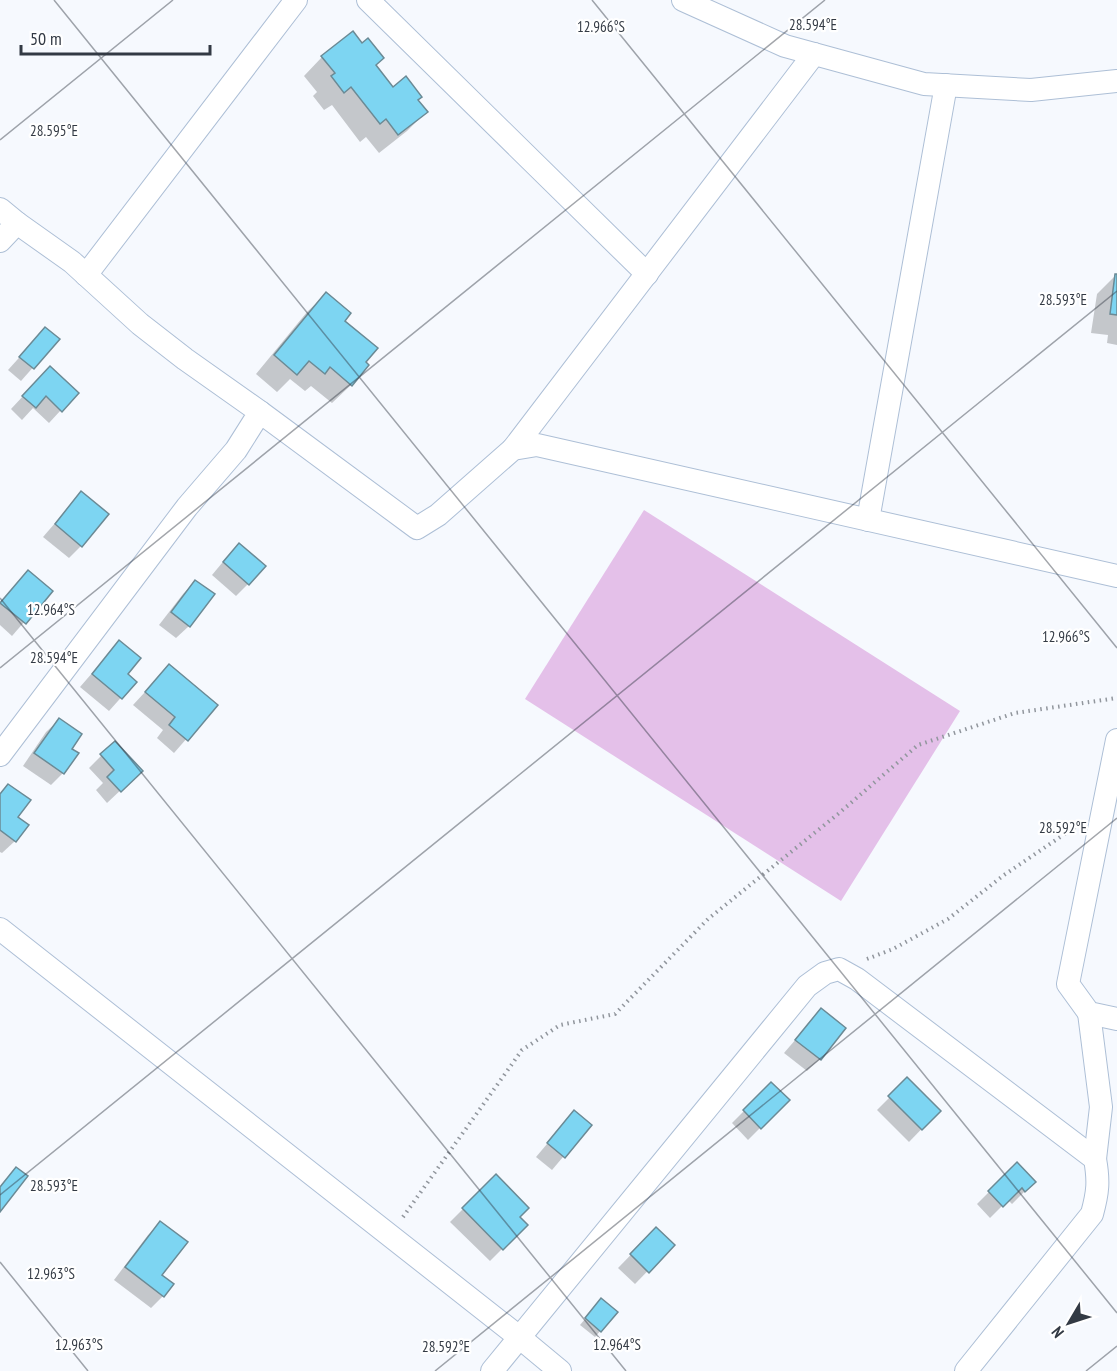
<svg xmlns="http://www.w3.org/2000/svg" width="1117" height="1371" viewBox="0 0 1117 1371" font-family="'PT Sans Narrow',sans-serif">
<rect width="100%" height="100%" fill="#f6f9fe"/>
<polygon fill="#e4c0e9" points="644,510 960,711 841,901 525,699"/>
<g fill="#0003">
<polygon points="322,57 374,66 393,89 426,112 407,131 379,153 366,137 360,142 332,105 324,110 313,96 317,92 304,76"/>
<polygon points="1116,275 1117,276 1117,345 1107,343 1108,335 1091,333 1097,294"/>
<polygon points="326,294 343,321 363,362 351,385 332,403 311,386 305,391 290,379 277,392 256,374 307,312"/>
<polygon points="45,329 58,339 21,381 8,370"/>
<polygon points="38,380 61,410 49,423 33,408 22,420 11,409"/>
<polygon points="81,493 81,546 69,558 43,537"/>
<polygon points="227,557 248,584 236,596 212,575"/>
<polygon points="28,572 51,591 12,636 0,625 0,603"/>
<polygon points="195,582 189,626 176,638 159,625 183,594"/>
<polygon points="119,642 126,674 135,682 109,711 80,687"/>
<polygon points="169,666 216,705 174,753 157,738 163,730 133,705"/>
<polygon points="59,720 70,749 63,773 51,785 23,766 46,732"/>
<polygon points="114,743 141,771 107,803 96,790 103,783 89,768"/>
<polygon points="8,786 16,817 15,841 2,853 0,852 0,794"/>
<polygon points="821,1010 820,1059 807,1071 784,1053"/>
<polygon points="907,1080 939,1111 909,1142 877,1110"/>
<polygon points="771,1084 788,1100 748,1140 732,1123"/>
<polygon points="574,1112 590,1125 552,1170 536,1157"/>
<polygon points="1017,1164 1034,1182 1012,1204 1008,1200 990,1218 977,1204"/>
<polygon points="496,1176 518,1217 526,1225 490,1261 450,1222"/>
<polygon points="161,1223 160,1276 163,1296 151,1308 114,1280 148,1235"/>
<polygon points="656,1229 673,1245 635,1284 618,1268"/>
<polygon points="596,1306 616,1313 595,1337 580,1325"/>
</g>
<g fill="#7dd5f2" stroke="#6b8a95" stroke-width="1.5">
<polygon points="353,31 362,43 368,38 384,58 376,65 393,87 406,76 422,97 418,100 428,112 398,135 386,119 380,124 351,87 344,93 331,76 335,73 321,56"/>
<polygon points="1115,274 1117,274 1117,315 1110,314"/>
<polygon points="326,292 351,313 345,321 378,348 366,362 369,365 352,386 330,367 325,374 309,361 297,375 274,355"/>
<polygon points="45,327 60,339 34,369 19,357"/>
<polygon points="50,366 79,393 62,412 46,396 36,408 22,396"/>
<polygon points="81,491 109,514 82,547 55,524"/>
<polygon points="239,543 266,566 249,585 223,562"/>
<polygon points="28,570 53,591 26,624 0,603"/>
<polygon points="195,580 215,594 190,627 171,612"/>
<polygon points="119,640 141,658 128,674 137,682 122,699 92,674"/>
<polygon points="169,664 218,705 188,741 169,725 175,717 145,692"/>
<polygon points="59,718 82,734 72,749 79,753 64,774 34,753"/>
<polygon points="115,741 143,771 121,792 107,777 114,770 100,754"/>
<polygon points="8,784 31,800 18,817 29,825 16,842 0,830 0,794"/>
<polygon points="821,1008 846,1028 821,1060 795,1040"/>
<polygon points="907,1077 941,1111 922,1130 888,1096"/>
<polygon points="771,1082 790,1100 761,1129 743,1110"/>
<polygon points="574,1110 592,1125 565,1158 547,1143"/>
<polygon points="1017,1162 1036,1182 1025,1192 1022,1188 1003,1207 988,1191"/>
<polygon points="16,1167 28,1176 0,1212 0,1187"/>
<polygon points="496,1174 529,1208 520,1217 528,1225 503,1250 462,1208"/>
<polygon points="160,1221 188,1242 162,1275 174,1284 164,1297 125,1267"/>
<polygon points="656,1227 675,1245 649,1273 630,1254"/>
<polygon points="601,1298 618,1312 601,1332 585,1318"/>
</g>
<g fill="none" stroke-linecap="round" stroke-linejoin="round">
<defs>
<g id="street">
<polyline points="368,0 647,274"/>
<polyline points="683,0 785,46 924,84 1031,90 1117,81"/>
<polyline points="0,209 17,223"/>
<polyline points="0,241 17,223 72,262 140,324 185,359 260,412 236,450 187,507 0,755"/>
<polyline points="86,275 296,0"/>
<polyline points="260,412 417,528 438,515 513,449 537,445 1117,576"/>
<polyline points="513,449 814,54"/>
<polyline points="868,520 946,85"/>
<polyline points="1117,740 1068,984 1089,1013 1117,1019"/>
<polyline points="0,929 519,1337 560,1371"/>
<polyline points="1089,1013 1101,1107 1095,1159"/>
<path d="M492,1371L807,986L825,973L839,969L857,979L1095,1159C1099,1181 1098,1192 1092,1214L966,1371"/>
</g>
</defs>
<use href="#street" stroke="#adbfd6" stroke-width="24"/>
<g stroke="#91969d" stroke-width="4" stroke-dasharray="1.5 4.5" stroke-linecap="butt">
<polyline points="867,959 893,949 948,919 1004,875 1075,827"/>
<polyline points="403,1217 522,1050 560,1025 615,1014 708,919 838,814 918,745 1015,713 1117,698"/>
</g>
<use href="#street" stroke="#fff" stroke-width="22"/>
</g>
<path fill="none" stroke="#333a44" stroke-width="1.5" stroke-opacity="0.45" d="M54,0L1117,1313M592,0L1117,648M0,140L173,0M0,598L626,1371M0,668L825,0M0,1195L1117,291M0,1262L88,1371M435,1371L1117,818M1086,1371L1117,1346"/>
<g font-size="15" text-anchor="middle" fill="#333a44" stroke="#fff" stroke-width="4.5" stroke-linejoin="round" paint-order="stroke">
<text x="813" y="30">28.594°E</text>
<text x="601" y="32">12.966°S</text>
<text x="54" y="136">28.595°E</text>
<text x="1063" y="305">28.593°E</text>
<text x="51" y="615">12.964°S</text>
<text x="1066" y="642">12.966°S</text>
<text x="54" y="663">28.594°E</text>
<text x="1063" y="833">28.592°E</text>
<text x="54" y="1191">28.593°E</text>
<text x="51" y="1279">12.963°S</text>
<text x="79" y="1350">12.963°S</text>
<text x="617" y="1350">12.964°S</text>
<text x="446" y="1352">28.592°E</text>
</g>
<g transform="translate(1069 1323) rotate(231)" stroke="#ffffff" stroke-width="4.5" paint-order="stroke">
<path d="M0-4.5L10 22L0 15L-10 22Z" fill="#333a44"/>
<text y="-9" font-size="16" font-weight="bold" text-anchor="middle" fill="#333a44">N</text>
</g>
<path d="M21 45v9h189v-9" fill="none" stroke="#333a44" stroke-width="3"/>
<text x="30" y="45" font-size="18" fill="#333a44" stroke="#ffffff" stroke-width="4.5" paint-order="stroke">50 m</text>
</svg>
